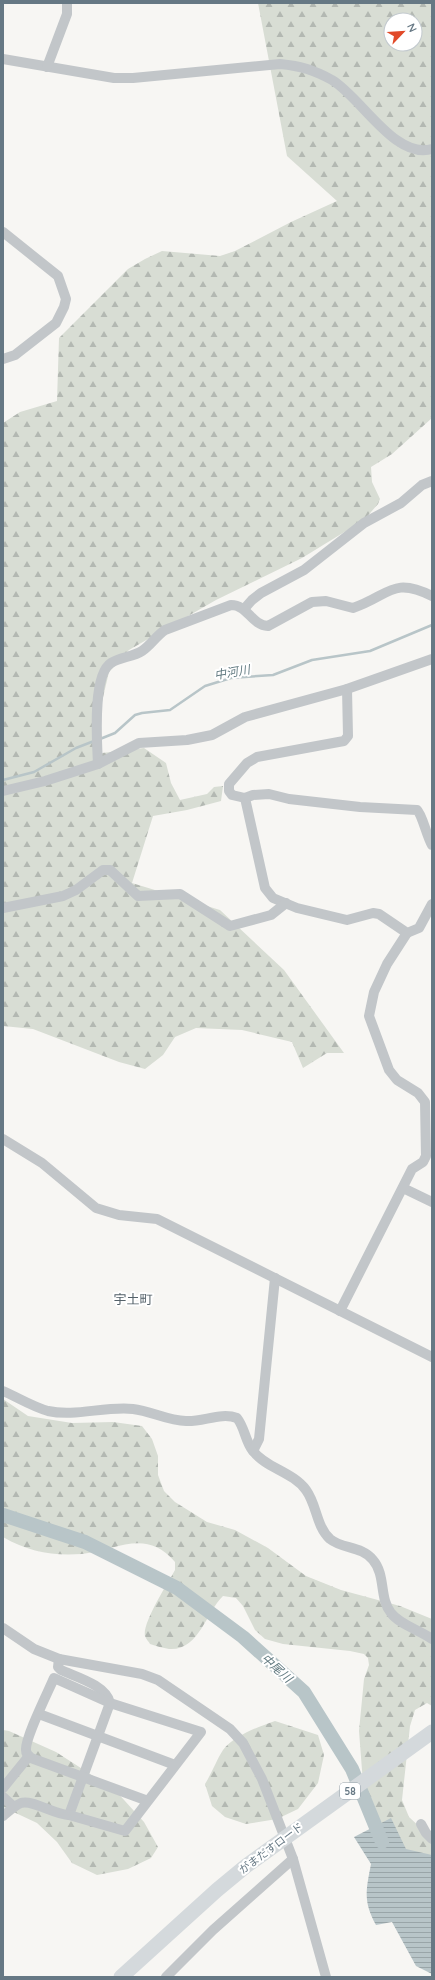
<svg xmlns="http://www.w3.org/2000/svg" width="435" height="1980" viewBox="0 0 435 1980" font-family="Quicksand,'Noto Sans JP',sans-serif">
<defs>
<pattern id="forest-firs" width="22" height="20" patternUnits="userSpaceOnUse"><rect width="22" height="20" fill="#d8ddd4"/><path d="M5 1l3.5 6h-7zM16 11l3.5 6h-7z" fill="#b3b8b2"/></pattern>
<pattern id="water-rules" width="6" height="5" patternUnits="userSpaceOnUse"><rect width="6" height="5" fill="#b8c5c8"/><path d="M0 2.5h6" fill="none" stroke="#99a5a8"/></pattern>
</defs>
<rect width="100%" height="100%" fill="#f7f6f3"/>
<g fill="url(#forest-firs)" fill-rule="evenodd">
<path d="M258,3H432V418L392,454L371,467L372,482L380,499L378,504L364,520L302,558L216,600L129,650L109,672L94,735L102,753L144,748L166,763L171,783L180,800L207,794L214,787L223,786L221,801L187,810L153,816L132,883L220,910L284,970L344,1053H327L303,1068L292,1042L242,1030L196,1028L175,1037L163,1055L145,1069L119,1062L33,1029L3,1026V423L20,412L57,401L59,338L128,269L145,259L162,251L220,256L235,251L291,222L337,201L287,156ZM391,20H415V44H391Z"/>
<path d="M3,1399L28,1416L72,1423L113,1422L142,1426L152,1439L158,1456V1475L164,1491L175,1502L207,1522L235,1530L268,1548L306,1576L341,1590L400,1606L432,1619V1706L427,1703L415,1710L410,1726L402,1800L409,1817L423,1830L432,1842V1926L377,1862L365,1809L359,1731L364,1679L369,1665L368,1658L364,1654L350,1651L283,1644L265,1639L255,1630L243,1606L236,1598L223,1596C206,1612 199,1651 169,1649C163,1648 156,1646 150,1644C149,1642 146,1639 145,1636C142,1623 168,1583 175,1570V1562C146,1528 118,1550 82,1554C52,1556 29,1552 3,1537Z"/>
<path d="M275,1721L318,1735L324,1755L318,1783L298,1809L277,1819L246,1824L225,1817L212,1806L205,1784C212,1773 217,1759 223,1750C235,1735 258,1727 275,1721Z"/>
<polygon points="3,1730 9,1731 56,1752 115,1790 144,1822 158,1847 151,1858 128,1869 97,1875 72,1863 57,1842 37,1823 3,1807"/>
</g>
<path fill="url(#water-rules)" d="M391,1818L406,1849L432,1855V1974L416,1966L392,1922L376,1925C363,1901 366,1890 371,1864L354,1837Z"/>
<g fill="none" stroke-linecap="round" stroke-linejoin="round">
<g stroke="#b8c5c8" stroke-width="2.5">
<polyline points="100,739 115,733 135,715 142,713 170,710 205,686 231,678 273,675 312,660 370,651 432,625"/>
<polyline points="3,780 34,772 76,748 94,741"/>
</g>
<polyline stroke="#b8c5c8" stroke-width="14" points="3,1515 85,1542 177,1588 243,1637 304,1692 352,1769 382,1842"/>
<g stroke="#c2c6c9" stroke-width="10">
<path d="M3,59L114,78H133L280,64C301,66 314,70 332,80C361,97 395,160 432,149"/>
<polyline points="47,67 67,14 67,3"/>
<polyline points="3,232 58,276 66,299 64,307 56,323 15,355 3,359"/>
<polyline points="244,609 252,600 261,593 304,570 364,523 401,503 422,485 432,481"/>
<path d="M347,689L348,736L344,741L257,757L247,763L229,784V791L232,795L245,798L253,795L269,794L289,799L360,807L417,810C422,814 427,837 432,845"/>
<path d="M98,764C97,742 92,675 111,663C120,657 133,657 142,651C151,645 156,636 165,630L231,605C248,605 251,625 268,626L312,602L326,601L353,608C389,596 392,576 432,596"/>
<polyline points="3,791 45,781 98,764 139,743 187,740 212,735 245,717 347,689 432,659"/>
<polyline points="245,798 265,888 273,898 297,908 347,920 373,913 379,914 407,933 419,928 432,904"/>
<polyline points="3,908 63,896 76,890 103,870 110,870 138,896 180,894 230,926 271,915 286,903"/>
<polyline points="3,1139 42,1163 96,1208 119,1215 157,1219 432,1357"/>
<polyline points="403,1188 432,1202"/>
<polyline points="340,1311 412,1169 423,1162 426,1156 425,1102 418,1093 397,1080 389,1070 369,1016 374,992 387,964 407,933"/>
<path d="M3,1391C17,1397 33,1407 48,1411C75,1417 105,1406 133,1409C151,1411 168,1421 186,1421C203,1422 221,1412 237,1418C245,1428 245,1441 253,1451C266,1468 293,1472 306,1490C317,1505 316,1526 330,1539C342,1549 362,1546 373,1560C386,1575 379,1598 391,1613C400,1625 420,1630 432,1639"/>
<polyline points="253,1451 259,1439 275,1278"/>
<polyline points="3,1628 34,1649 59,1659 142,1674 158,1680 230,1729 243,1743 262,1779 293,1859 326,1977"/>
<path d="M59,1659L58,1667L61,1670C76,1677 106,1685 110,1703L69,1815"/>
<polyline points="39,1714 175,1765"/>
<polyline points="3,1788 29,1756"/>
<polyline points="3,1797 14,1807"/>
<path d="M3,1816C8,1812 14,1806 21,1803C32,1799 55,1815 69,1815L125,1831L201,1732L110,1703L54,1678C48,1692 25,1738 26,1750C26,1754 28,1756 31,1758L148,1801"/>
<polyline points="421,1824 426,1833 432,1839"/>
<polyline points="166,1977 213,1930 293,1859"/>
</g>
<polyline stroke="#d4d9dc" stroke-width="15" points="121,1977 217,1890 246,1866 432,1732"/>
</g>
<g text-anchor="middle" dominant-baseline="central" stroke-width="4" stroke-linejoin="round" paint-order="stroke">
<rect fill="#fff" stroke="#94a0a9" stroke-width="1" x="340" y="1783" width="20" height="16" rx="3"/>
<g font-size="10" font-weight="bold" fill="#667884">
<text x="350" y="1791">58</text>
</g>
<g font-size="11" fill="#667884" stroke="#fff">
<text transform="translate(271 1848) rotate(-37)">がまだすロード</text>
</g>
<g font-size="12" font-style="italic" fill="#627a80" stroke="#fff">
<text transform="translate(232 672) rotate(-10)">中河川</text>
<text transform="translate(277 1668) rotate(42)">中尾川</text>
</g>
<g font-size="13" fill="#546169" stroke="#fff">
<text x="133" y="1299">宇土町</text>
</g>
</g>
<rect width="435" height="1980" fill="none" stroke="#667884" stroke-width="8"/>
<g transform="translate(403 32) rotate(65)"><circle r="19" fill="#ffffff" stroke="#c2c9ce"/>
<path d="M0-3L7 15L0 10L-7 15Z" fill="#e14a29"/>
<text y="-6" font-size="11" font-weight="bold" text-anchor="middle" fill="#667884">N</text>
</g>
</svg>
